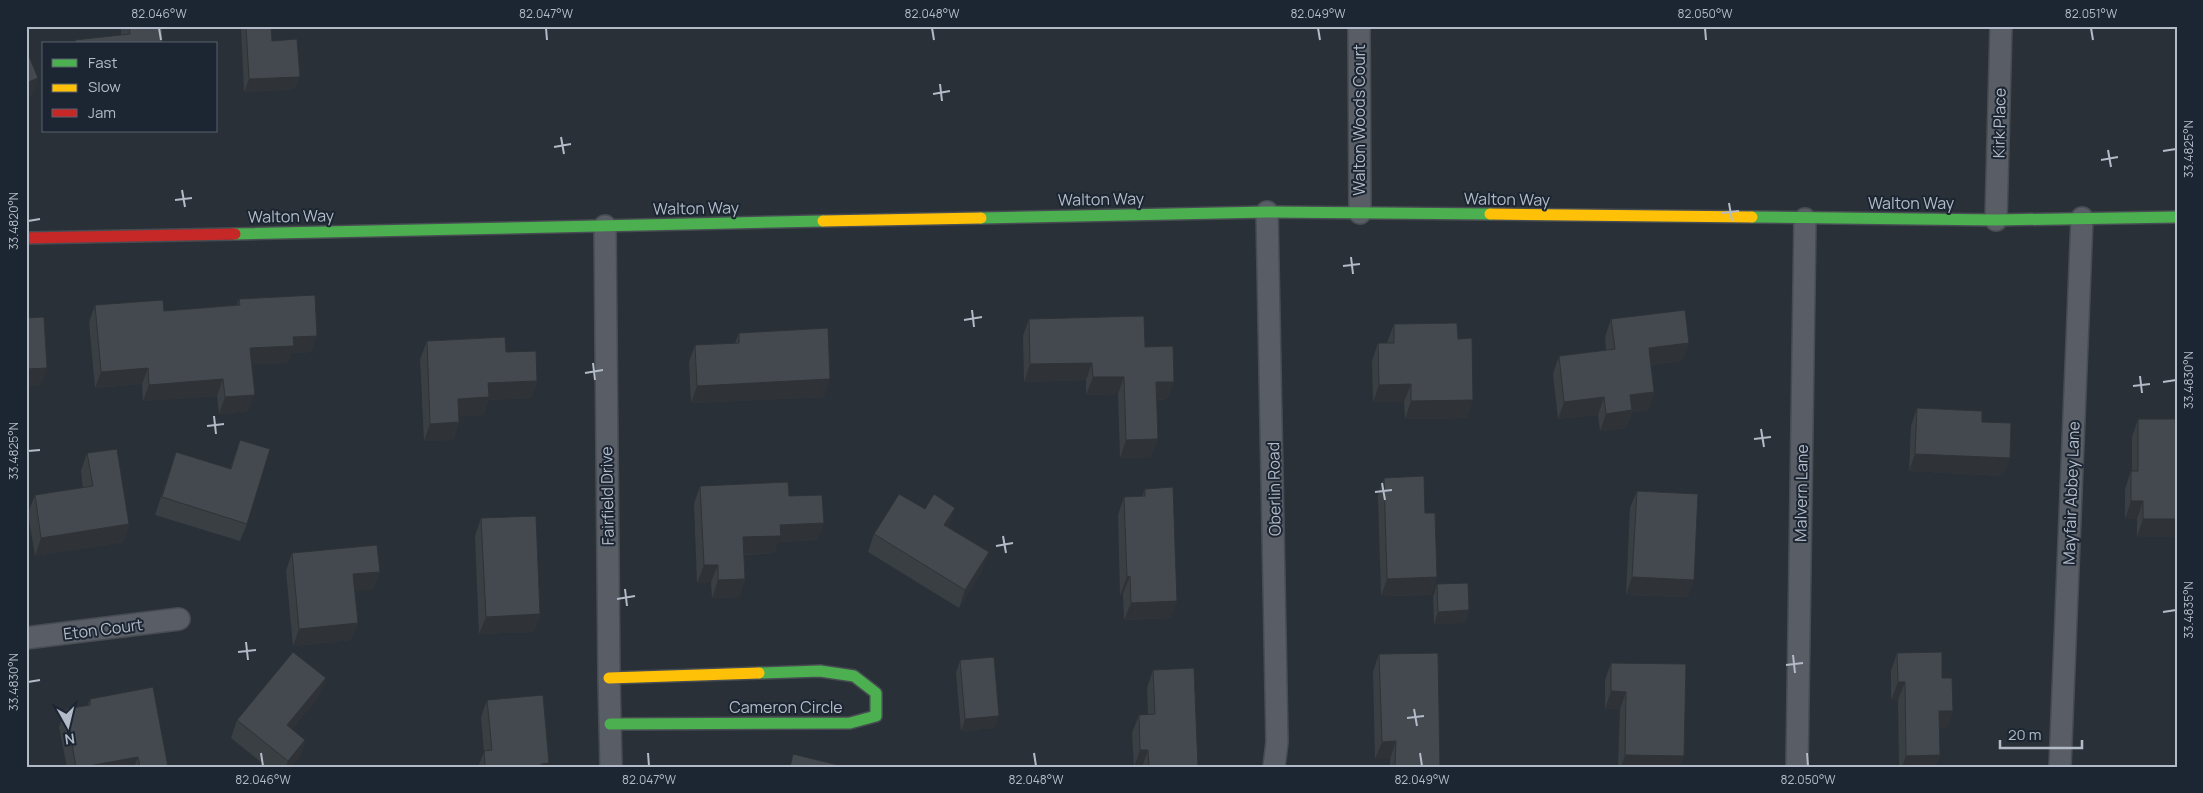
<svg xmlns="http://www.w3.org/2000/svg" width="2203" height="793" viewBox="0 0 2203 793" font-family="Manrope,sans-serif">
<rect width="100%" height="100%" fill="#293037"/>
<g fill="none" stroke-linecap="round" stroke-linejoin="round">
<defs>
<g id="street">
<polyline points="1359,26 1360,213"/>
<polyline points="1267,212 1277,742 1274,767"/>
<polyline points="1996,220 2001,26"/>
<polyline points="605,226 609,678 611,767"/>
<polyline points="26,638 179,619"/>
<polyline points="1797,767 1805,219"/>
<polyline points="2060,767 2082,218"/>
</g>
<g id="fast">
<polyline points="1752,217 1996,220 2177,217"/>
<polyline points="981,218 1267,212 1490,214"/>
<polyline points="235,234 823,221"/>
<polyline points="610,724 850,723 876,716 876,693 854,676 820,671 759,673"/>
</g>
<g id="slow">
<polyline points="1490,214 1752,217"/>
<polyline points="823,221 981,218"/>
<polyline points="609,678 759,673"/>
</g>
<polyline id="jam" points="26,238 235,234"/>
</defs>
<use href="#street" stroke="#474c52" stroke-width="24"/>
<use href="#fast" stroke="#474c52" stroke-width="14"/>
<use href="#slow" stroke="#474c52" stroke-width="14"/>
<use href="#jam" stroke="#474c52" stroke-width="14"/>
<use href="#street" stroke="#595d65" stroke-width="21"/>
<use href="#fast" stroke="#4caf50" stroke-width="11"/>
<use href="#slow" stroke="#ffc107" stroke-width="11"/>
<use href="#jam" stroke="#c62828" stroke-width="11"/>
</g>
<g fill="#3a3f44">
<polygon points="121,26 162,26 163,44 74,44 75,40 121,35"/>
<polygon points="241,26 271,26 272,41 295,89 244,92"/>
<polygon points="239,299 311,352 291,353 288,363 252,364 248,411 219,414 217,396 143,401 142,384 95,388 89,322 95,305 164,311 237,305"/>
<polygon points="1029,319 1145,347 1168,399 1157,400 1151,457 1120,458 1118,394 1086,395 1086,380 1024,382 1023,336"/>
<polygon points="1611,319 1682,361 1651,365 1654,392 1648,410 1632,412 1626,428 1600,431 1598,415 1558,419 1553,374 1559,356 1606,350 1605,337"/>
<polygon points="1394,324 1458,339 1467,418 1405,419 1404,402 1373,402 1372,361 1378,343 1387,343"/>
<polygon points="739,333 824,397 691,403 689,362 695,345 735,343"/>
<polygon points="427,341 506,352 537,381 531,398 488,400 483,415 459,416 459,422 453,440 424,441 420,359"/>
<polygon points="1917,408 1982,422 2003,476 1909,471 1911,426"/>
<polygon points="2138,419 2177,419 2177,537 2137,537 2137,519 2125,519 2125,489 2131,471 2132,471 2132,437"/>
<polygon points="240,440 247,524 240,541 155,515 176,452 230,469"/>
<polygon points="87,453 129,524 123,542 35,556 28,513 35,495 83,488 81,471"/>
<polygon points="1384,478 1425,513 1437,577 1431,595 1381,596 1378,495"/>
<polygon points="700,486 789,496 824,523 817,540 778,542 774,553 744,555 745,579 739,597 712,598 711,582 697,583 694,504"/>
<polygon points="1145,489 1171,618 1124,620 1123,594 1120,595 1118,515 1124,497 1142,496"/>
<polygon points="1637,491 1694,580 1687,597 1626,595 1630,508"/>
<polygon points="481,518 534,632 479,634 475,536"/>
<polygon points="949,526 948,527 982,570 959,608 868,552 874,534"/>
<polygon points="292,553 380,572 373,589 355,591 358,623 351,640 293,646 286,571"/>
<polygon points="1437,584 1469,610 1465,623 1434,624 1433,597"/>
<polygon points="1897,653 1942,678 1953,711 1947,728 1939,728 1940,755 1935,767 1899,767 1898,700 1891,700 1891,671"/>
<polygon points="1379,654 1440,767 1390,767 1390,759 1375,759 1373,672"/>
<polygon points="960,660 995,728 961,731 956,673"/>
<polygon points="1611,663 1684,756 1680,767 1618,767 1620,709 1605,709 1605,680"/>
<polygon points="1153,670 1198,767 1134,767 1132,733 1139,715 1148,715 1147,688"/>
<polygon points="319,696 292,729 305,740 299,758 291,767 267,767 231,738 237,720"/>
<polygon points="90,699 168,767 67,767 59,727 66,709 87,706"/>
<polygon points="487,700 548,767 478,767 484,752 481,717"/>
</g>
<g fill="#2f3337">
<polygon points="300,77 295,89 244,92 249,79"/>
<polygon points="38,78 32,96 26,98 26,83"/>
<polygon points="317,336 311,352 291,353 288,363 244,365 250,348 293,337"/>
<polygon points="1689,343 1682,361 1642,366 1649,348"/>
<polygon points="1092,363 1086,380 1024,382 1030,364"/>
<polygon points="47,368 40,386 26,387 26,369"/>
<polygon points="148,368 142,384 95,388 101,372"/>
<polygon points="1093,377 1124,377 1118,394 1086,395"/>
<polygon points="223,379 217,396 143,401 149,385"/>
<polygon points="830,379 824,397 691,403 697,386"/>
<polygon points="537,381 531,398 488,400 483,415 452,417 458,399 488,383"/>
<polygon points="1156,382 1174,382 1168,399 1150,400"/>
<polygon points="1411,384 1404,402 1373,402 1379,385"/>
<polygon points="1654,392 1648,410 1632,412 1626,428 1600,431 1606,414 1630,395"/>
<polygon points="255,395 248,411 219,414 225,397"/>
<polygon points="1604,397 1598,415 1558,419 1564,402"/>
<polygon points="1473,400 1467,418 1405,419 1411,401"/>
<polygon points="459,422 453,440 424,441 430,424"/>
<polygon points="1158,439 1151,457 1120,458 1126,440"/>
<polygon points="1915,454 2010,458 2003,476 1909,471"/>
<polygon points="2131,501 2143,501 2137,519 2125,519"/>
<polygon points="955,508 949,526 938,542 944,525"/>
<polygon points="2143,519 2177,519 2177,537 2137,537"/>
<polygon points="824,523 817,540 778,542 774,553 737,555 743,537 780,525"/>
<polygon points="129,524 123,542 35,556 41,538"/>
<polygon points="989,552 982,570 959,608 965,590"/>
<polygon points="704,565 718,565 711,582 697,583"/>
<polygon points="380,572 373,589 347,592 353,574"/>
<polygon points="1130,576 1123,594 1120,595 1127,577"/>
<polygon points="1437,577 1431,595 1381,596 1387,579"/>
<polygon points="1632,577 1694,580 1687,597 1626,595"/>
<polygon points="745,579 739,597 712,598 718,580"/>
<polygon points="1177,601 1171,618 1124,620 1131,603"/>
<polygon points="1469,610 1465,623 1434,624 1438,612"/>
<polygon points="540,614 534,632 479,634 486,617"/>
<polygon points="358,623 351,640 293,646 299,629"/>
<polygon points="326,678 319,696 281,743 287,725"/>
<polygon points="1898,682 1905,682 1898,700 1891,700"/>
<polygon points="1611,691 1626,692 1620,709 1605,709"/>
<polygon points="1939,711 1953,711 1947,728 1932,729"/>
<polygon points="999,716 995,728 961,731 965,719"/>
<polygon points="305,740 299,758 291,767 286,767 288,761"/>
<polygon points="1396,741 1390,759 1375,759 1382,742"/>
<polygon points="1140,750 1148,750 1142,767 1134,767"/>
<polygon points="1625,755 1684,756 1680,767 1621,767"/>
<polygon points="1940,755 1935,767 1902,767 1906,756"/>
<polygon points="138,757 134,767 83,767"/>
<polygon points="549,763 548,767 540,767 541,764"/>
</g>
<g fill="#43494f" stroke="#2f3337">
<polygon points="129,26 162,26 163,44 76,44 75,40 130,34"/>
<polygon points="246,26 271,26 272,41 297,39 300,77 249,79"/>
<polygon points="26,49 38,78 26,83"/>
<polygon points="315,295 317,336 293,337 294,346 250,348 255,395 225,397 223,379 149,385 148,368 101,372 95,305 163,300 164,311 240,305 239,299"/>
<polygon points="1685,310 1689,343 1649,348 1654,392 1630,395 1632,410 1606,414 1604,397 1564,402 1559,356 1615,349 1611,319"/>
<polygon points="1144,316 1145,347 1173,346 1174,382 1156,382 1158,439 1126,440 1124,377 1093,377 1092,363 1030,364 1029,319"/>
<polygon points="44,317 47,368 26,369 26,318"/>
<polygon points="1457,323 1458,339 1472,338 1473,400 1411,401 1411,384 1379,385 1378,343 1394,343 1394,324"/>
<polygon points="828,328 830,379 697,386 695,345 739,343 739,333"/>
<polygon points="505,337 506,352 536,351 537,381 488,383 489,397 458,399 459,422 430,424 427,341"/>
<polygon points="1917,408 1982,411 1982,422 2011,423 2010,458 1915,454"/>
<polygon points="2138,419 2177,419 2177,519 2143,519 2143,501 2131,501 2131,471 2138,471"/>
<polygon points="240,440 270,449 247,524 162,497 176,452 231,469"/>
<polygon points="117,449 129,524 41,538 35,495 93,486 87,453"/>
<polygon points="1424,476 1425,513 1435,513 1437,577 1387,579 1384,478"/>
<polygon points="788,482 789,496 822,495 824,523 780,525 781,536 743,537 745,579 718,580 718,565 704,565 700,486"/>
<polygon points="1173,487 1177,601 1131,603 1130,576 1127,577 1124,497 1145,496 1145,489"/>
<polygon points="1637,491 1698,494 1694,580 1632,577"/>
<polygon points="899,494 925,509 934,494 955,508 944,525 989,552 965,590 874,534"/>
<polygon points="536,516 540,614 486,617 481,518"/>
<polygon points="377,545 380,572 353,574 358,623 299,629 292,553"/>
<polygon points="1468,583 1469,610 1438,612 1437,584"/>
<polygon points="293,652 326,678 287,725 305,740 288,761 237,720"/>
<polygon points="1942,652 1942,678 1952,678 1953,711 1939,711 1940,755 1906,756 1905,682 1898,682 1897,653"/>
<polygon points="1438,653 1440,767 1395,767 1396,741 1382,742 1379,654"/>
<polygon points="994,657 999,716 965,719 960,660"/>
<polygon points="1611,663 1686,664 1684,756 1625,755 1626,692 1611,691"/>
<polygon points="1194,668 1198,767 1149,767 1148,750 1140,750 1139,715 1155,714 1153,670"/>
<polygon points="153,687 168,767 140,767 138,757 83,767 76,767 66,709 90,705 90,699"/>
<polygon points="543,695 549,763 541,764 542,767 485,767 484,751 492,750 487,700"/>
<polygon points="793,754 846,767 790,767"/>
</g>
<path fill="none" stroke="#b3bbc8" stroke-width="2" d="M159,28L161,40M546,28L547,40M932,28L934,40M1318,28L1320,40M1705,28L1706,40M2091,28L2093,40M940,84L942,101M933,94L950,91M561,137L564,154M554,147L571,144M2108,150L2111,167M2163,151L2176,149M2101,160L2118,157M182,190L185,207M175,200L192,198M1729,203L1732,221M1722,213L1739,211M28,221L40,219M1351,257L1353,274M1343,266L1360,264M972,310L974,327M964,320L982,317M593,363L595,380M585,373L603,370M2140,376L2142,393M2163,382L2176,380M2133,386L2150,384M214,416L216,434M207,426L224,424M1761,429L1764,447M1754,439L1771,437M28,451L40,450M1382,483L1385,500M1375,492L1392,490M1003,536L1006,553M996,546L1013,543M625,589L627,606M617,599L635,596M2163,612L2176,610M246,642L248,660M238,652L256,650M1793,655L1795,673M1786,665L1803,663M28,682L40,680M1414,709L1417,726M1407,718L1424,716M261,753L263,766M648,753L649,766M1034,753L1036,766M1420,753L1422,766M1807,753L1808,766"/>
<g text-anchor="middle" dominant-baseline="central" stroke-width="4" stroke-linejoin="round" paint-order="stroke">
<g font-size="16" fill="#b3bbc8" stroke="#1c2532">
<text transform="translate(1359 120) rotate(-90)">Walton Woods Court</text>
<text transform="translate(1999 123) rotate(-89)">Kirk Place</text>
<text transform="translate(1101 199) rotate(-1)">Walton Way</text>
<text transform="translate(1507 199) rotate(1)">Walton Way</text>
<text x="1911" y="203">Walton Way</text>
<text transform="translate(696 208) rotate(-1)">Walton Way</text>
<text transform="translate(291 216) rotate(-1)">Walton Way</text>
<text transform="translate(1274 489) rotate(-91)">Oberlin Road</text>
<text transform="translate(1801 493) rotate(-89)">Malvern Lane</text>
<text transform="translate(2071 493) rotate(-88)">Mayfair Abbey Lane</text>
<text transform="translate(607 496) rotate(-91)">Fairfield Drive</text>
<text transform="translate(103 629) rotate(-7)">Eton Court</text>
<text x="786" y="707">Cameron Circle</text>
</g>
</g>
<rect width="2203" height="793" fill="none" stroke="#1c2532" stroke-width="55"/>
<rect x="42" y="42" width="175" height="90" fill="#1c2532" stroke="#58616e"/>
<rect x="52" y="59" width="25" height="8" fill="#4caf50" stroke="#58616e"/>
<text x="88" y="68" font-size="15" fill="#b3bbc8">Fast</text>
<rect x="52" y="84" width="25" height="8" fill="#ffc107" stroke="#58616e"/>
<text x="88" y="92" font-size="15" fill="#b3bbc8">Slow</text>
<rect x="52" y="109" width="25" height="8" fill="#c62828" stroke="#58616e"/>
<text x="88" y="118" font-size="15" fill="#b3bbc8">Jam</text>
<g transform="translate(68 726) rotate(172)" stroke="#1c2532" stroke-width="4" paint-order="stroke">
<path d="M0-4L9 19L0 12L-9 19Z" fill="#b3bbc8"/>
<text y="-8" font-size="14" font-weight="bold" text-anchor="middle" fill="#b3bbc8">N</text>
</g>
<path d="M2000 740v8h82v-8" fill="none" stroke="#b3bbc8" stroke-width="2.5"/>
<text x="2008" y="740" font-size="15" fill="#b3bbc8" stroke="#1c2532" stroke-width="4" paint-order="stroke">20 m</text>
<rect x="28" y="28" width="2148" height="738" fill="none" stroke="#b3bbc8" stroke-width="2"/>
<g font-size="12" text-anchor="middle" fill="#b3bbc8">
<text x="159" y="18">82.046°W</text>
<text x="546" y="18">82.047°W</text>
<text x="932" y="18">82.048°W</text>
<text x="1318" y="18">82.049°W</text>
<text x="1705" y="18">82.050°W</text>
<text x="2091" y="18">82.051°W</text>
<text transform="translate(2189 149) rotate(-90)" y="4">33.4825°N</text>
<text transform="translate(14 221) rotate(-90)" y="4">33.4820°N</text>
<text transform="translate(2189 380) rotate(-90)" y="4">33.4830°N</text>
<text transform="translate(14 451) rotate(-90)" y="4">33.4825°N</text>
<text transform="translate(2189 610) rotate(-90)" y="4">33.4835°N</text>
<text transform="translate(14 682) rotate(-90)" y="4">33.4830°N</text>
<text x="263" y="784">82.046°W</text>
<text x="649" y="784">82.047°W</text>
<text x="1036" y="784">82.048°W</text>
<text x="1422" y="784">82.049°W</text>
<text x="1808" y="784">82.050°W</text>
</g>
</svg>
